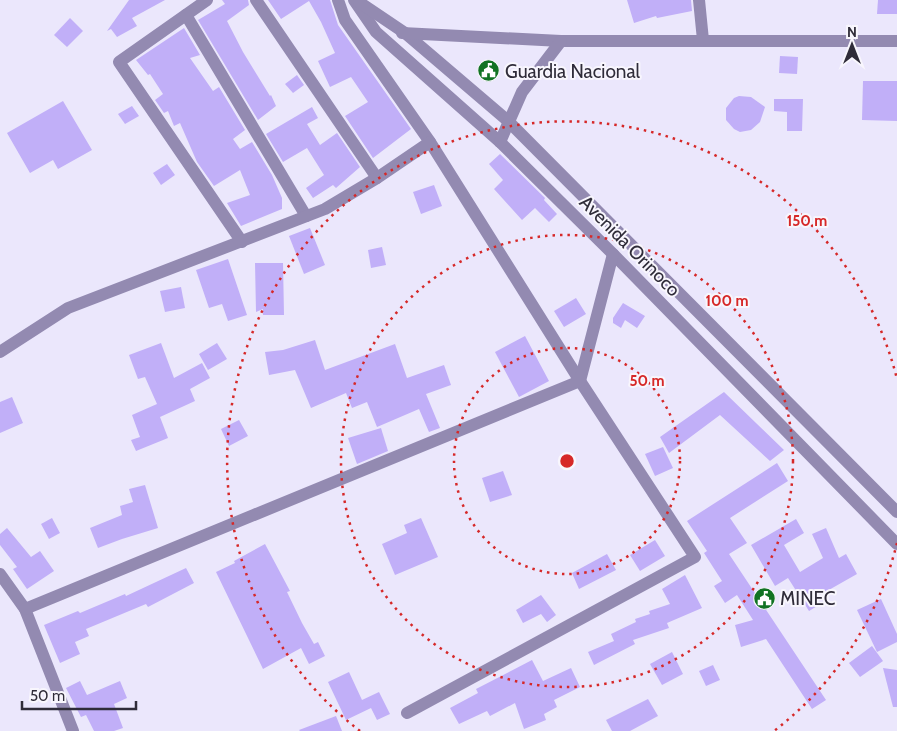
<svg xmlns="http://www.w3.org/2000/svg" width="897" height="731" viewBox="0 0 897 731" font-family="Cabin,sans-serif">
<rect width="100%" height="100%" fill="#ebe7fc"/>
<g fill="#c1aff8">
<polygon points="129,0 165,0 132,18 137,26 117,37 111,29 107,31"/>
<polygon points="222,0 248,0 249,5 227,21 243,52 270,96 271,95 276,106 258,120 198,20 225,4"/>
<polygon points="268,0 330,0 338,25 411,129 373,158 345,116 368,102 351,77 330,87 318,61 335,53 321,22 309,1 281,19"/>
<polygon points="627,0 691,0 692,11 657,18 656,16 634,23"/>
<polygon points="878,0 897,0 897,14 877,14"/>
<polygon points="70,18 83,31 67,47 54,35"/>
<polygon points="184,28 200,55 190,58 213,91 219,87 245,130 233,139 240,149 252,142 272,175 282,198 282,209 241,226 227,203 250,195 240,170 214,186 197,162 180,123 174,126 168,111 164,113 155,100 163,94 150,74 148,75 136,60"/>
<polygon points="780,56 798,57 797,74 779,73"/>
<polygon points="297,75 304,85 293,93 285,84"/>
<polygon points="863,81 897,81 897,121 862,120"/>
<polygon points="739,96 751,97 765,107 760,122 751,130 740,132 734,129 726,120 726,108 734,98"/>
<polygon points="774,99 803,99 802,131 787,131 787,112 774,111"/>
<polygon points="63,101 92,150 58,169 53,160 30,173 7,133"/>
<polygon points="132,106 139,116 125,124 118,114"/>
<polygon points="312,107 318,118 307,124 320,145 337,133 360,167 336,188 333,185 313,198 306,188 324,175 307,148 283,162 266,134"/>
<polygon points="500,154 545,198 544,200 557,214 549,222 535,208 522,220 494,189 503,180 489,164"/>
<polygon points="167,164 175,175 161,185 153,173"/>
<polygon points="434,185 442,206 421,214 413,192"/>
<polygon points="310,228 325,265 304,274 289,236"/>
<polygon points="382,247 386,265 371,268 368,250"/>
<polygon points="228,259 247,315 228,321 222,304 209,308 196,270"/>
<polygon points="255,263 283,263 284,315 263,315 263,309 256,312"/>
<polygon points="181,287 185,308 165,312 160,291"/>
<polygon points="576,298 586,314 564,327 554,311"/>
<polygon points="623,303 645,316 637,328 625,320 621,328 613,323 613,318"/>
<polygon points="525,336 549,381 519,397 495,352"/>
<polygon points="315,340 325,370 395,344 407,378 444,365 451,385 426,394 440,428 429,432 419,409 377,427 367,402 352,408 346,393 311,408 295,370 269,375 265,352 283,350"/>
<polygon points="161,343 174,378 202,363 210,378 190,389 195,401 160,417 168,438 136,451 131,440 140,437 132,415 157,404 145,377 138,379 129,355"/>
<polygon points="217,343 227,359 208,370 199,354"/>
<polygon points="724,392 784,450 770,461 720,415 669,453 660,437"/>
<polygon points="12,397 23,423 0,433 0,402"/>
<polygon points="239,420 248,436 229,446 221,429"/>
<polygon points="381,428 388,451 357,464 348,438"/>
<polygon points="663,447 673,468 655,476 645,454"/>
<polygon points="777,463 788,481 730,518 747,543 729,554 826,700 812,709 766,639 741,647 735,625 753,620 737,595 725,603 714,586 722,581 704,553 707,551 687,521"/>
<polygon points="503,471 512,495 490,502 482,478"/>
<polygon points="145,485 158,528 122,539 98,548 90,528 122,515 120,506 133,502 129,489"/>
<polygon points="52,518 60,533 49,539 41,524"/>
<polygon points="421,518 438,557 395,575 382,544 407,533 404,525"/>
<polygon points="796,519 804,533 784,545 800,572 823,558 812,534 826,528 839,558 846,554 857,574 820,595 824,602 809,611 788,578 775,586 751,545"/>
<polygon points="7,528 31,557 40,551 54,571 27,589 13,569 17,567 0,545 0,534"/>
<polygon points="655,540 665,556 640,571 630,555"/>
<polygon points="265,544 290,591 287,592 302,623 314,644 318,642 325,656 309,664 301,648 263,669 216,572 235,563 234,561"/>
<polygon points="607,554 616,570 579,589 572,573"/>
<polygon points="186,568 194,583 148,607 146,604 86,629 89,636 75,642 80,654 60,663 44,625 78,611 80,613 125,594 126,596"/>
<polygon points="685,575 702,608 667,623 669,628 633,640 635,644 594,665 588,652 614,641 611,634 636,622 635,619 650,614 649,611 670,604 662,589"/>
<polygon points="541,595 556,615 547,622 541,614 523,623 516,610"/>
<polygon points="881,599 897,634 897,642 877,652 857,610"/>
<polygon points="872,646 883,661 860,677 849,663"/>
<polygon points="672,652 683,674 662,685 650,664"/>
<polygon points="532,660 543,681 571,668 580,687 554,700 557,707 544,714 546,720 524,729 515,703 490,716 487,711 459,724 450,708 478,693 476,689"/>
<polygon points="713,665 720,680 706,686 699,671"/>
<polygon points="883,668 897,670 897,707 893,707"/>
<polygon points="349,672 362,700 379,692 390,714 377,720 371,708 346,720 328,682"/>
<polygon points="80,681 87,695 120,681 127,698 114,704 123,728 114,731 94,731 86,715 81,717 66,688"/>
<polygon points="648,699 658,716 630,731 612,731 606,720"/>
<polygon points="336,716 342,731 300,731 299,730"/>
</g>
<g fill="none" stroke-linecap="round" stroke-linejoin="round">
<g stroke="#938ab1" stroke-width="12">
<polyline points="207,0 119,62 242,242"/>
<polyline points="256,0 377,178"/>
<polyline points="338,0 345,20 430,142 580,381 695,557 407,713"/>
<polyline points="354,0 376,32 500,142 613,254 897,544"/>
<polyline points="699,0 703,40"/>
<polyline points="359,2 405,33 508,121 897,512"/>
<polyline points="186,15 306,216"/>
<polyline points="402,33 561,41 897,41"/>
<polyline points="500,142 522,92 561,41"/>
<polyline points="0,352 68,308 325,209 377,178 430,142"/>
<polyline points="0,574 25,609 73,731"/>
<polyline points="25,609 580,381 613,254"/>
</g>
</g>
<g fill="none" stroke="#d62828" stroke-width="2.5" stroke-dasharray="2.5 5">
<circle cx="567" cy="461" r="113"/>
<circle cx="567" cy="461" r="226"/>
<path d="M897 543A340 340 0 0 1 774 731M360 731A340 340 0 1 1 897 379"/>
</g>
<defs>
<symbol id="civic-disc" viewBox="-11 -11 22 22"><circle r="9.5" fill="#117323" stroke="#f8f6fd"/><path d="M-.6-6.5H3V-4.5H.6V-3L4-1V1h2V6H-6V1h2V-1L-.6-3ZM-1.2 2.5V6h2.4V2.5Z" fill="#fff"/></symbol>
</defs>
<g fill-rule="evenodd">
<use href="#civic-disc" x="476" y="58" width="25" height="25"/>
<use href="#civic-disc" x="752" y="586" width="25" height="25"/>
</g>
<g text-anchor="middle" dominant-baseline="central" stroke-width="4" stroke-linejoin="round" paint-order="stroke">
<g font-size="19" fill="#2f2c39" stroke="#f8f6fd" text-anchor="start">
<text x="505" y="71">Guardia Nacional</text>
<text x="780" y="598">MINEC</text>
</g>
<g font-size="19" fill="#2f2c39" stroke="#f8f6fd">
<text transform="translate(630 246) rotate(45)">Avenida Orinoco</text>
</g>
</g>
<circle cx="567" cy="461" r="8" fill="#d62828" stroke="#f8f6fd" stroke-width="2.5"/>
<g font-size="15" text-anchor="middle" font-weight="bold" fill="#d62828" stroke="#f8f6fd" stroke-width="4" stroke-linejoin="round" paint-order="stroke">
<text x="807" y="226">150 m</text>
<text x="727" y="306">100 m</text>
<text x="647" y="386">50 m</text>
</g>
<g transform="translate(852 45)" stroke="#f8f6fd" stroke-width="4" paint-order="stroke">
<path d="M0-4L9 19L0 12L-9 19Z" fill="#2f2c39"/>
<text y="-8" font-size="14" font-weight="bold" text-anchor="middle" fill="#2f2c39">N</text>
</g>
<path d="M22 701v8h114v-8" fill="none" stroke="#2f2c39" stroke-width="2.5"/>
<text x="30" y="701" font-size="15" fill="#2f2c39" stroke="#f8f6fd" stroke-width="4" paint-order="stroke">50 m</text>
</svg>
